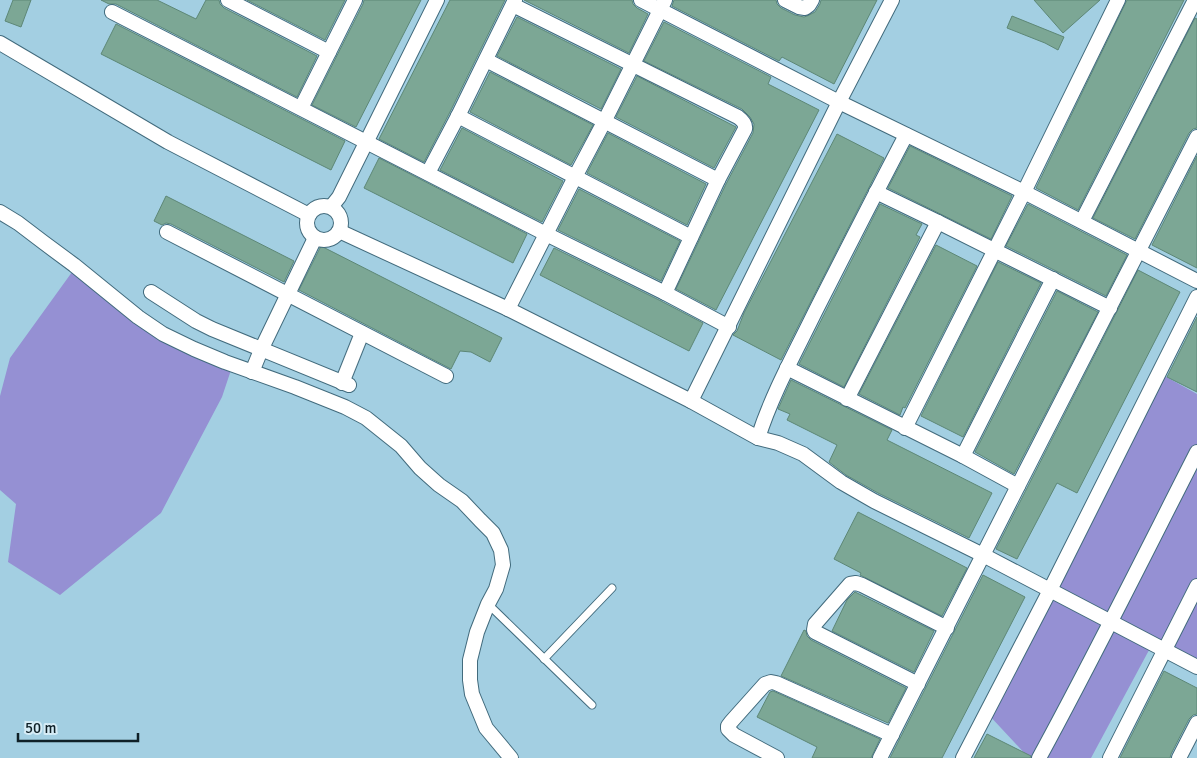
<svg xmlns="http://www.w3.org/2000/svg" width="1197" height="758" viewBox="0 0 1197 758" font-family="Signika,sans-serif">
<rect width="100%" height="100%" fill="#a3cfe2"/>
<g fill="#9590d3">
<polygon points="80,261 170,333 231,370 222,397 161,513 60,595 8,562 16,504 0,490 0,396 10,358"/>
<polygon points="1161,374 1197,394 1197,660 1155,639 1091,758 1029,758 987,713"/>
</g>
<g fill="#7ca795" stroke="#5d8776">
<polygon points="13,0 31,0 21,27 5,21"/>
<polygon points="101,0 157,0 196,19 206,0 219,0 220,4 224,8 317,56 297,97 116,4 109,4"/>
<polygon points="247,0 345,0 325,40"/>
<polygon points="364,0 421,0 356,127 312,105 363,4"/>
<polygon points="450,0 505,0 450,112 424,162 379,139"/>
<polygon points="524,0 632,0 633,4 637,8 648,14 629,53"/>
<polygon points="674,0 776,0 777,4 781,8 795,15 804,17 807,16 815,12 820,4 821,0 877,0 834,84 782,57 779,61 672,6"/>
<polygon points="1034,0 1100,0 1063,33"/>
<polygon points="1127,0 1184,0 1078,210 1036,188"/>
<polygon points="1012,16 1064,37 1058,50 1045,43 1007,28"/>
<polygon points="517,17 621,69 601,109 497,56"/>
<polygon points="1195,18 1197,19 1197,128 1193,129 1189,133 1135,239 1093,218"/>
<polygon points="664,22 771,77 768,84 819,110 716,310 676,289 726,184 753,133 754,124 750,117 742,109 644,61"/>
<polygon points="116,24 345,141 331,170 101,54"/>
<polygon points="490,72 593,125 571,165 470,112"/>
<polygon points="637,76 736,127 714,168 616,117"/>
<polygon points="462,128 563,181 542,222 440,170"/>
<polygon points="608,133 706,184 687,225 587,173"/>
<polygon points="837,134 884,158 781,360 733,335 737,331 744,313"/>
<polygon points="910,146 1012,196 991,239 888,188"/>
<polygon points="1197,156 1197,268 1152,245"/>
<polygon points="379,158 527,234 513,263 364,188"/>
<polygon points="579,189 680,241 661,281 558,230"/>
<polygon points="166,196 294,261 284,282 171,224 166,223 162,225 154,221"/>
<polygon points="880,204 922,224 916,235 920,237 844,387 799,364"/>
<polygon points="1028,204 1127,255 1106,296 1006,246"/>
<polygon points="936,245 977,266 905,408 903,407 900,415 859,394"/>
<polygon points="321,246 502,338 490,362 471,352 460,351 451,369 299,290"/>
<polygon points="554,248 661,301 703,323 689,351 540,275"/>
<polygon points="998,262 1041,283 963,437 921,416"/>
<polygon points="1138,270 1180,292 1077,493 1057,483 1017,559 996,549"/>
<polygon points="1057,291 1098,312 1014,474 975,452"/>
<polygon points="1197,317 1197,392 1167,377"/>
<polygon points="791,380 892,430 887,440 992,493 969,538 878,493 846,475 829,462 837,445 787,420 790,414 778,409"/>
<polygon points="858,512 967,568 942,616 860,575 861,573 834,559"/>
<polygon points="983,575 1025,597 942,758 890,758"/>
<polygon points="855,592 934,631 914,672 832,631 847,600"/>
<polygon points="804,630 806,631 807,636 811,640 906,688 888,723 781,676"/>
<polygon points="1164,671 1197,688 1197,714 1193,715 1189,719 1171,754 1170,758 1120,758"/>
<polygon points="773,691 880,739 871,758 812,758 817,747 757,717 770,692"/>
<polygon points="987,734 1031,756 1030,758 974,758"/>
</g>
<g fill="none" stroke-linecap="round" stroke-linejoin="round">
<defs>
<g id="service">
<polyline points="488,604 592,705"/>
<polyline points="544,659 612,588"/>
</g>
<g id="minor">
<polyline points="228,0 329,52"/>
<polyline points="641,0 839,102 1024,192 1197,281"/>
<polyline points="785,0 799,7 805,8 809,5 812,0"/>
<polyline points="112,12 546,234 665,293 729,327"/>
<polyline points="0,43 168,142 309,215"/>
<path d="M486,60L718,180L745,129C746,124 742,120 738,117L513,5"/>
<polyline points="301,108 355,0"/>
<polyline points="458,116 691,237"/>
<polyline points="428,173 458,116 515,0"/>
<polyline points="876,192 938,222 1110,308"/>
<circle cx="324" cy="223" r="17"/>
<polyline points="331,207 339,197 437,0"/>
<polyline points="0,212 18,223 43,242 74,265 138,317 163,334 194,349 225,362 295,387 345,407 366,418 401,446 420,468 439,485 462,501 480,520 493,533 501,550 503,565 496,589 488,604 477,632 470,660 470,680 472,694 486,728 511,758"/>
<polyline points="1082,221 1195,0"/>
<polyline points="339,231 508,309 691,401 758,438 778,443 803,454 841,482 874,501 983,555 1197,667"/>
<polyline points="167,232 446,376"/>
<polyline points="151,292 196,321 212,329 349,385"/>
<polyline points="665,293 718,180"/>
<polyline points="508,309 575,177 604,122 665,0"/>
<polyline points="787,368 963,456 1018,486"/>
<polyline points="252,372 261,350 315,238"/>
<polyline points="342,383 362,333"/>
<polyline points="847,399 938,222"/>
<polyline points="691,401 839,102 892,0"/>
<polyline points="905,428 1024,192 1118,0"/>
<path d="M758,438C772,394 795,353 815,312C845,253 875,194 906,135"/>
<polyline points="963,456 1053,279"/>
<polyline points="918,684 815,632 814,630 815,624 850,584 856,583 862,585 947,628"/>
<polyline points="777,758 734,735 728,729 728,726 731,722 765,684 771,682 776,683 892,735"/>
<polyline points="880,758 1018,486 1197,137"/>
<polyline points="963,758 1046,598 1197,297"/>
<path d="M1039,758C1094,657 1145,554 1197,452"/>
<polyline points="1110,758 1197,586"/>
<polyline points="1179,758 1197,723"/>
</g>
</defs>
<use href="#service" stroke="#426b7d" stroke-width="9"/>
<use href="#minor" stroke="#426b7d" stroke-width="16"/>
<use href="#service" stroke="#fff" stroke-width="7"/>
<use href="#minor" stroke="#fff" stroke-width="14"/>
</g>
<path d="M18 733v8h120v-8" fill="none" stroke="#0f2027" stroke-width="2.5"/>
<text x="25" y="733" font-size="15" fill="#0f2027" stroke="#d6ecf6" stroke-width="4" paint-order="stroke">50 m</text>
</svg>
